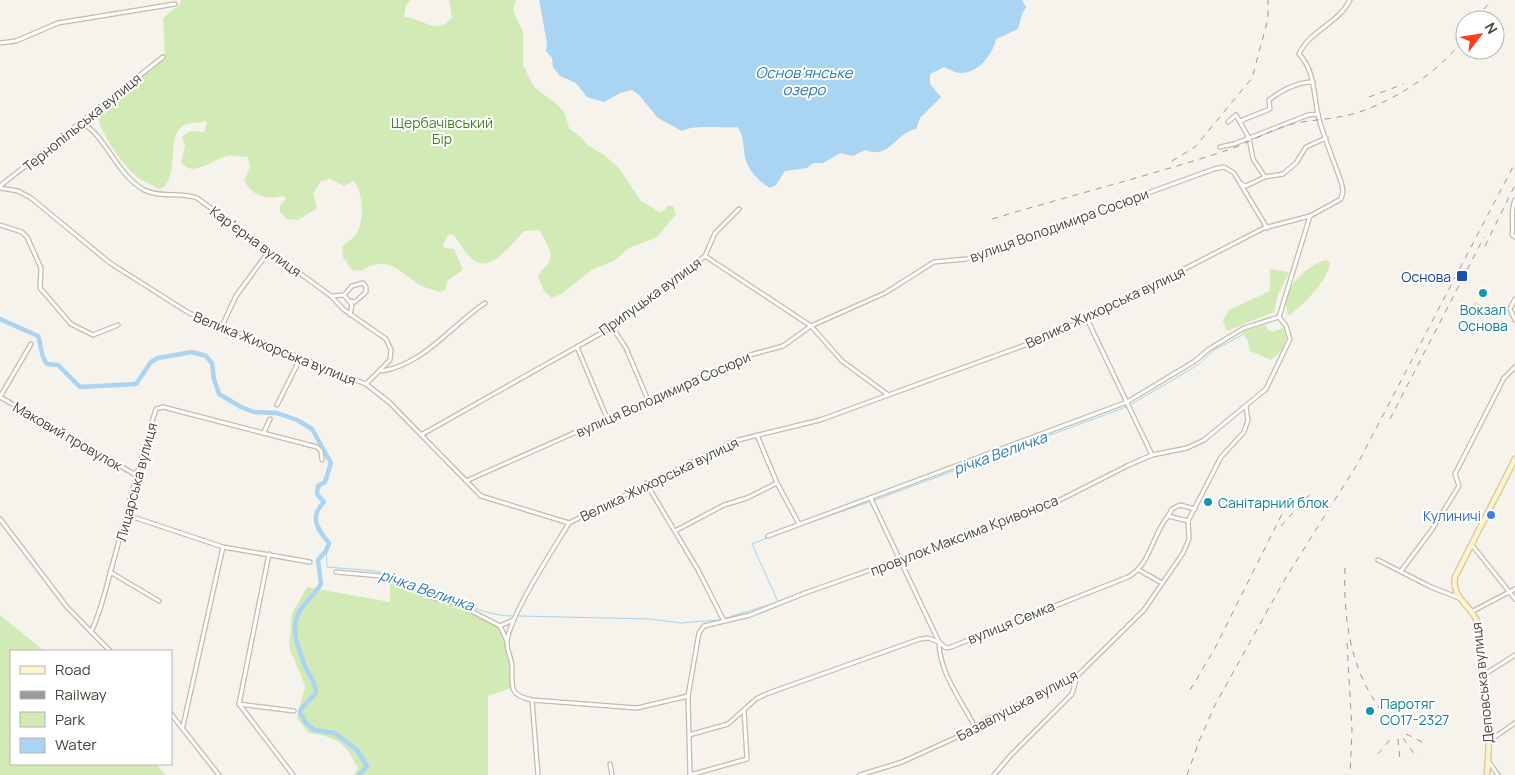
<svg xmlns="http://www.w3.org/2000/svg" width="1515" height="775" viewBox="0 0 1515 775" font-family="Manrope,sans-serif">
<rect width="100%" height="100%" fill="#f6f3ec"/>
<g fill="#d2eab5">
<path d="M181,0H411L406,5L404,17C424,18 434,36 452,18L449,0H516L513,10L523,32V65L534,87L559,106L565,114L569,128L581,137L587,145L604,155L618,167L641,201L661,213L668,206H673L676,214L657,237L629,248L614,261L593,269L561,294L552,298L544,291L538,277C540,270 547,267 550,260C553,251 543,237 539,230L524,231C513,242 493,272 475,261C466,256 459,241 453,234L448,235L443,244L444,248L454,249L463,270L448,280L445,290L440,292C433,289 424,288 418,284C399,271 386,254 362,271L352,270L343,257L342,247C346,242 350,241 354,237C365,226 364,190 353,181L344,186L330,179L321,181L313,194L317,208L298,220L287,219L280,212V206L286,198L282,196C266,200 254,197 244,181L250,167L248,157C241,157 230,155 224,157C210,161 193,178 181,162L185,146L182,137L190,131L204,132L207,122C202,120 201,123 196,123C158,121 185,178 160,189C152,185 142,181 136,176C120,162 102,134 96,114L165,56L163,18L179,5Z"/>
<path d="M1326,260L1330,263C1326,284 1304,303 1289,316C1277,293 1304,266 1326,260Z"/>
<polygon points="1270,269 1289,272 1278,295 1274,312 1227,331 1223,321 1229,310 1270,291"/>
<polygon points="1475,302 1491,311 1487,317 1471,309"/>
<polygon points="1265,325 1267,329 1272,332 1283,328 1287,336 1282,350 1271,360 1250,351 1248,341 1242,331"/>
<path d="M393,581L404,588L408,586L422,594L423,598C449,601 499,614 507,642C511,657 510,673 511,688L488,696V775H354L358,769C346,743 337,737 309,733L297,718L305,686L289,647L292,613L307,587L390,602V584Z"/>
<polygon points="0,615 44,651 11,651 11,764 156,764 166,775 0,775"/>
</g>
<path fill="#a9d4f2" d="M539,0H1022L1026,7L1022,14L1018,29L996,39C993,54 978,74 960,73C955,73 949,69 944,67L930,74V84L941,97L920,118L916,129C896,132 890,160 865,150L853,156L840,153L823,163H813L807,168L785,171L776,185L770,188C760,183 747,169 745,157C743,148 744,133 737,127C720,129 695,124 682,131L658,118L639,95L632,90L620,93L604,102L587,97L576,83L560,76L553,67L552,58L546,51L547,43Z"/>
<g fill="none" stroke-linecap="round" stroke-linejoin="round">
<g stroke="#a9d4f2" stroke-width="1">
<polyline points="1132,404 1198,365 1214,350 1244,334"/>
<polyline points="875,500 1126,407"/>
<polyline points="794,528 869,502"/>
<polyline points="326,551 327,567 376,571 391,576"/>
<path d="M395,577C425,587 483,617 512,616"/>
<polyline points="519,616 650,619 680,623 719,620"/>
<polyline points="726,618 778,602 752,544 790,529"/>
</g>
<path stroke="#a9d4f2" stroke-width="4.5" d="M0,319L38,336C42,346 40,356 47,364L58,365L80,387L136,384L151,362L158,358L192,352L206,356L212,363L214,379L219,394L241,407L254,412L277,413L297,420L312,429L331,463L325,482L318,486L317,494L324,502C309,517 317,529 329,543L326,551L318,560L321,584C316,592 310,598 304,605C287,624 298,648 306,668C310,677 316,682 316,693L301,709L300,713L306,723L315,730L335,733L357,750L367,766L359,775"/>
<defs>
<g id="street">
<polyline points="0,43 16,41 58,23 175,4"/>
<path d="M1240,121L1270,109L1269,100C1282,90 1297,82 1313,82"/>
<polyline points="1228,122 1236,115 1249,138 1253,159 1265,177"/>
<path d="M82,123C107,137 115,173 144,190C159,198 181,192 197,198L331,296L343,309L386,339L391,350L390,360L366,384"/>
<polyline points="1220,147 1234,144 1308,115 1318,114"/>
<polyline points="1241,184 1246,186 1265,177 1283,174 1296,163 1306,147 1326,138"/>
<polyline points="0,186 163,57"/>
<path d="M0,188L18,191L31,198L110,263L189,313L366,384L389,402L481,496L569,523L734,441L820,420L1028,344L1087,319L1264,228L1310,216L1341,199L1343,192L1342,185C1335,163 1325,141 1319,119C1313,96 1316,72 1299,54C1310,30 1338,24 1350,0"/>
<path d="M1515,200C1510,210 1514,223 1512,235L1515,237"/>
<polyline points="0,225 22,232 27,237 41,268 40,288 71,324 93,335 118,325"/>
<polyline points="705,256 715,233 739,209"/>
<polyline points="344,295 352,305 350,315"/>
<polyline points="332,296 344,295 352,286 363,283 366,287 366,292 355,302 350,301"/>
<polyline points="1515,299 1510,309 1515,320"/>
<polyline points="1279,317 1310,216"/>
<polyline points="1087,319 1152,455"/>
<polyline points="222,326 236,296 269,251"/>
<polyline points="612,327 626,348 648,400"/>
<polyline points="577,347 607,418"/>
<path d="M382,371C423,365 452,325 485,303"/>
<polyline points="0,397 136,475"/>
<polyline points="0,397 31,344"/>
<polyline points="277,405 300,359"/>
<polyline points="264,432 270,419"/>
<polyline points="421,435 612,327 705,256 811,326 842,361 887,394"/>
<polyline points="757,435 777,483 799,524"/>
<polyline points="466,481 750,355 783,346 811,326 885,293 934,262 966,259 1214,169 1224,167 1234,173 1267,228"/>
<polyline points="646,483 698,570 724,621"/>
<path d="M871,499L939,642C939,672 961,700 975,727"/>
<polyline points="127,515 223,547 310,562"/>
<polyline points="1168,516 1172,509 1180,505 1195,509"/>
<polyline points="0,519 67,607 110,651"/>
<path d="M569,523C553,550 511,613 507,641C506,650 512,658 512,667C512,688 509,695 532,700L637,708L688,696"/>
<polyline points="675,531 724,505 747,498 777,483"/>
<polyline points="768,536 1127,402 1195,361 1209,349 1244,328 1279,317"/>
<polyline points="1472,545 1515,599"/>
<polyline points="269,554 239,704 293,775"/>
<polyline points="1378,560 1431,587 1459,598"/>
<polyline points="1139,570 1162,583"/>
<polyline points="1401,571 1431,531 1459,486 1455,474 1504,378 1515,367"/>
<polyline points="110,572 159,601"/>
<polyline points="336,572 392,577 434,598 458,604 500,626 513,620"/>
<polyline points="1473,611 1515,589"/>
<polyline points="500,626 507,641"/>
<path d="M91,632C101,612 105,591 111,570C126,516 139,462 156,409L163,407L317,447L321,451L322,460"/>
<polyline points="1482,676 1515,655"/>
<polyline points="532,700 538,775"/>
<polyline points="239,704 294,711"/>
<polyline points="171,714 219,775"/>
<polyline points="183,726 223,547"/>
<path d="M689,735L728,724L756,699L766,694L920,639L928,638L939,642L946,648L951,647L1128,577C1151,564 1152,535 1168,516L1188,521"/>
<polyline points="1489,741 1515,723"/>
<polyline points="1489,762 1498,775"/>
<polyline points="610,764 612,775"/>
<polyline points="690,775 688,696 699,633 704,626 750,615 805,593 1040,510 1129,465 1152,455 1187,448 1204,440 1266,389 1290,339 1286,326 1279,317"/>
<polyline points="690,775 747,759 744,710"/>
<polyline points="860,775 902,762 966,733 983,721 1078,675 1144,610 1183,553 1189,539 1188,521 1221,457 1244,432 1248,420 1246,407"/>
<polyline points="994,775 1011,755 1072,694 1077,676"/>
</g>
<path id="secondary" d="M1487,775L1489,741L1477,621C1470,604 1451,598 1455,577L1515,459"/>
</defs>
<use href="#street" stroke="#c2bbae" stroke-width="5.5"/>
<use href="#secondary" stroke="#d6c79b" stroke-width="7"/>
<use href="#street" stroke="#fff" stroke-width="3"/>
<use href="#secondary" stroke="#fff3cd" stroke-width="4.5"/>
<g stroke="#9a9a9a" stroke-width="1" stroke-dasharray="6 6" stroke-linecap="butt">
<polyline points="1476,18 1492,0"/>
<polyline points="1369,97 1404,84"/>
<polyline points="1172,161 1195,147 1252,78 1268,19 1268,0"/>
<path d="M992,219C1069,196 1148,176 1225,151C1246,144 1266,132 1288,125C1306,120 1326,120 1344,116C1385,108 1443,71 1465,36"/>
<polyline points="1485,246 1515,185"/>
<polyline points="1390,419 1484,237"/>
<polyline points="1281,526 1313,491"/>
<path d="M1345,568C1343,626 1352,679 1392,724"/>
<polyline points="1347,643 1352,730 1350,775"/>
<polyline points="1190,690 1214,650 1282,514"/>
<polyline points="1406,734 1426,744"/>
<polyline points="1403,738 1417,758"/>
<polyline points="1398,739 1400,761"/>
<polyline points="1378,754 1392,737"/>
<polyline points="1187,775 1200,739 1215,705 1285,579 1358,463 1515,163"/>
</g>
</g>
<rect fill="#1a4fb4" stroke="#fff" stroke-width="2" x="1456" y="270" width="12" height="12" rx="2.5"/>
<g fill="#0f9aa8" stroke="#fff" stroke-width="2">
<circle cx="1483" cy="293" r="5"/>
<circle cx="1208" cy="502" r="5"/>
<circle cx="1370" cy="711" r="5"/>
</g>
<circle fill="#3f7fe0" stroke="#fff" stroke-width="2" cx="1491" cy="515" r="5"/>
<g text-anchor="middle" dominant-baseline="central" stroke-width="4" stroke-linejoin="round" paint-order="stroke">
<g font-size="14" fill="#4b4439" stroke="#fff">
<text transform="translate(82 122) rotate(-39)">Тернопільська вулиця</text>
<text transform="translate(1059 225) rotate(-20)">вулиця Володимира Сосюри</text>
<text transform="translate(256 241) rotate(36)">Кар’єрна вулиця</text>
<text transform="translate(650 296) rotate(-36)">Прилуцька вулиця</text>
<text transform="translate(1105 307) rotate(-25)">Велика Жихорська вулиця</text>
<text transform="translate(275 348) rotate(22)">Велика Жихорська вулиця</text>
<text transform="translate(663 394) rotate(-24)">вулиця Володимира Сосюри</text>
<text transform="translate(68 436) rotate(30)">Маковий провулок</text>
<text transform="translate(659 479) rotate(-26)">Велика Жихорська вулиця</text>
<text transform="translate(136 482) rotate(-75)">Лицарська вулиця</text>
<text transform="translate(964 535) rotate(-21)">провулок Максима Кривоноса</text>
<text transform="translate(1011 622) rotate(-22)">вулиця Семка</text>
<text transform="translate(1482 683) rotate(-96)">Деповська вулиця</text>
<text transform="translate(1017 705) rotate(-28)">Базавлуцька вулиця</text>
</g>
<g font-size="14" fill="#4a7f2a" stroke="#fff">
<text x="442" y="122">Щербачівський<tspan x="442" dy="16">Бір</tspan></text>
</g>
<g font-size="14" fill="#164399" stroke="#fff" text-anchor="end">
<text x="1451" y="276">Основа</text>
</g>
<g font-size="14" fill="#0d838f" stroke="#fff" text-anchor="start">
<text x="1483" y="309" text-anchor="middle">Вокзал<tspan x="1483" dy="16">Основа</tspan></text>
<text x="1218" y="502">Санітарний блок</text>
<text x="1380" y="703">Паротяг<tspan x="1380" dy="16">СО17-2327</tspan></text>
</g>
<g font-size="14" fill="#366cbe" stroke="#fff" text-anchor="end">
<text x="1481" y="515">Кулиничі</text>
</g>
<g font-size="15" font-style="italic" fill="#2e7ab2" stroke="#fff">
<text x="804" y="72">Основ'янське<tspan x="804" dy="17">озеро</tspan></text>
<text transform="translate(1000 453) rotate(-20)">річка Величка</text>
<text transform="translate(427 590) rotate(19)">річка Величка</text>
</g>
</g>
<rect x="10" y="650" width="162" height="115" fill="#ffffff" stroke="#b7b4b0"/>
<rect x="20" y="666" width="25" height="8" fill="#fff3cd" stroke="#b7b4b0"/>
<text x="55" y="675" font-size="15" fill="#4b4439">Road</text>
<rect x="20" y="691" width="25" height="8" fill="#9a9a9a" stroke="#b7b4b0"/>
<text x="55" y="700" font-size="15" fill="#4b4439">Railway</text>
<rect x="20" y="712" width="25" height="15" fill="#d2eab5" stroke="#b7b4b0"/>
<text x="55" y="725" font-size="15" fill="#4b4439">Park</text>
<rect x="20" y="738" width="25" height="15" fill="#a9d4f2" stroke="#b7b4b0"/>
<text x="55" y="750" font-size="15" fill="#4b4439">Water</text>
<g transform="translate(1480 35) rotate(59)"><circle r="24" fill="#ffffff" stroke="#b7b4b0"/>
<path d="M0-4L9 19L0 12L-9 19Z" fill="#fc3f1d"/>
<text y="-8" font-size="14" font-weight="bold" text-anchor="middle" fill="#4b4439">N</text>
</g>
</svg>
